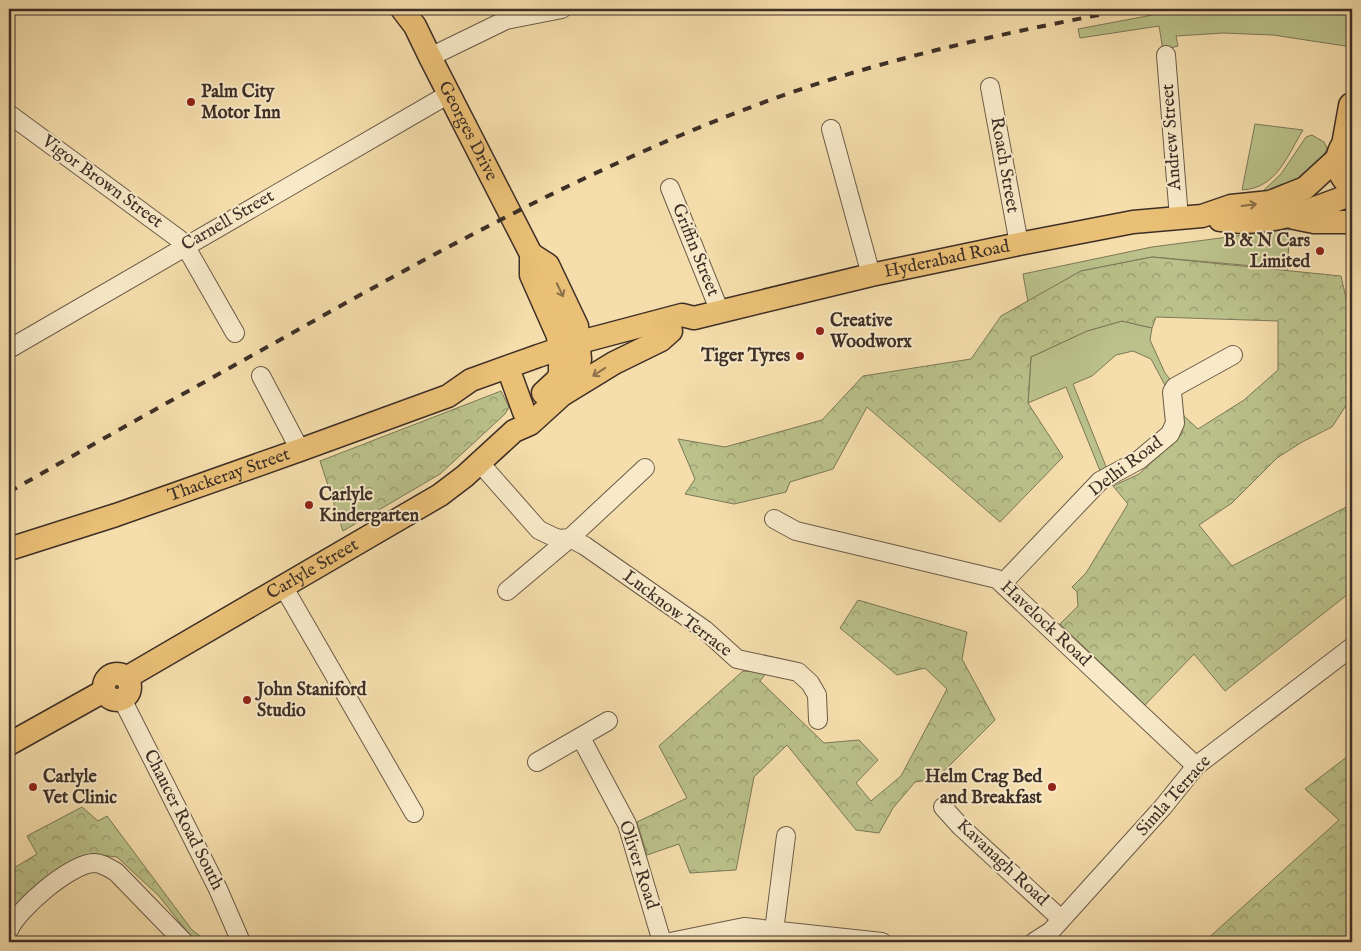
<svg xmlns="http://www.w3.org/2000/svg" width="1361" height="951" viewBox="0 0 1361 951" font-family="'IM FELL English',serif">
<defs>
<pattern id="forest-crowns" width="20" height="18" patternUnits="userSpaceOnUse" patternTransform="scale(1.25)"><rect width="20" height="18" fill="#bac18a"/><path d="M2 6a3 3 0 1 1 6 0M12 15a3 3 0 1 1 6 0" fill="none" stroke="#989d71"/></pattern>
</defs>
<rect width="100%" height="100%" fill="#f5deac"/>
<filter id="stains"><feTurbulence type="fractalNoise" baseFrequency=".004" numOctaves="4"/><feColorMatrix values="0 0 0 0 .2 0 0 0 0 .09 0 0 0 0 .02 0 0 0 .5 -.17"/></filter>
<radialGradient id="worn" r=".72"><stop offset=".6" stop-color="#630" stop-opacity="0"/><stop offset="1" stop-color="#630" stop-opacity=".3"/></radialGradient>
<g fill="#bac18a" stroke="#7c7858">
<polygon points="1184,9 1352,9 1352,47 1273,35 1223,33 1176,36 1178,46 1163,50 1159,26 1080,38 1078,29"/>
<path d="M1255,124L1303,130C1287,156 1277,188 1242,190Z"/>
<polygon points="1312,135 1324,142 1327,148 1321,162 1290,187 1261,193 1281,174 1306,137"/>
<polygon points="1289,229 1288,269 1152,257 1081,271 1028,302 1023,274 1152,247"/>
<polygon points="1122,321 1152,328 1150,340 1165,373 1173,383 1167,389 1151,359 1133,351 1116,355 1092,376 1073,384 1109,474 1103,478 1066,387 1028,403 1031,357 1087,331"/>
</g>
<g fill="url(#forest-crowns)" stroke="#7c7858">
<polygon points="1152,257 1341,276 1352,324 1352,366 1347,386 1347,404 1332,427 1302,442 1277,458 1232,503 1199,525 1232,566 1352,504 1352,591 1225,691 1194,654 1145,705 1060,624 1078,606 1077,592 1072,587 1086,573 1128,504 1113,486 1139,474 1182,434 1181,406 1184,416 1198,429 1244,400 1278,370 1278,321 1156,317 1152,328 1122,321 1087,331 1031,357 1028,403 1063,457 1000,522 867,407 833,469 790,482 786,492 734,504 685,494 695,479 678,439 725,447 822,420 863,376 971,359 1001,316 1081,271"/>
<polygon points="501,391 509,407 505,414 440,474 343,531 320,461"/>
<polygon points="858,600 967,632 962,659 995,720 936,779 915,782 893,808 879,833 856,830 787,745 754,777 736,870 690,873 679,844 647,855 637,822 687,798 659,746 743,671 767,672 760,681 824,743 859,740 878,760 856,783 871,801 901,776 947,689 925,668 897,675 840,628"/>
<polygon points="1352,753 1352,942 1204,942 1339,820 1305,789"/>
<polygon points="82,807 98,821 107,816 192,930 208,942 195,942 159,896 117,857 91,854 51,874 9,912 9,871 37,854 27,836"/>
</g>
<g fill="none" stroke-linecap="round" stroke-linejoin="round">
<defs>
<g id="minor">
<polyline points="1166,55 1179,218"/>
<polyline points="430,57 506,20 562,9"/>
<polyline points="990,87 1019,244"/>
<polyline points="9,114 179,239 191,256 235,333"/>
<polyline points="831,129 871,275"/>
<polyline points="670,188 720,312"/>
<polyline points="9,349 449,94"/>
<polyline points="261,376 300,450"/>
<polyline points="479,462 539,530 558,539 570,538 645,468"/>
<polyline points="774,519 796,531 997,579 1196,766"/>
<polyline points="1003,583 1100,481 1139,460 1170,434 1175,423 1172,392 1175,387 1233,355"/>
<polyline points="283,586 414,813"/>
<polyline points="507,591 570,538 585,546 705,630 737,659 798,672 810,683 817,695 818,720"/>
<polyline points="122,699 218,889 241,942"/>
<polyline points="581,738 627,824 662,942"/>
<polyline points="537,762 608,721"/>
<polyline points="943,807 961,827 1061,919"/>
<path d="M9,930C18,909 70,864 94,863C102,863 109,868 116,872L184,942"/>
<polyline points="774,931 786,836"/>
<polyline points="670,942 744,927 882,942"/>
<polyline points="1034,942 1051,931 1163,807 1196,766 1352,647"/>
</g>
<g id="major">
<path id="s1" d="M402,9L415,26L430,57L531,254V275L558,336L560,364V374L557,380L543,393"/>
<polyline points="1294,218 1314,222 1352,222"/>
<path d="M1220,220C1265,228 1312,210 1352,194"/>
<polyline points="512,379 524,412"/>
<polyline points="565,393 614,363 661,340 671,331"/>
<path id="s2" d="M9,549L116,515L300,450L448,396L471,380L538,356L580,342L682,315L694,318L871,275L1019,244L1133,222L1202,216L1231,206L1270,202L1305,188L1341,155"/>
<circle cx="117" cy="687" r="13"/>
<path id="s3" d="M126,678L440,495L465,476L514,431L530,424L563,394L578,368L580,359L577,326L548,265L531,254"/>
<polyline points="9,744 104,691"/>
</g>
<g id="highway">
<path d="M1352,139C1334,150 1337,173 1352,185"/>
<polyline points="1345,145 1352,106"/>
</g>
</defs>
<use href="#minor" stroke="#6b5b48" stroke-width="20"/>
<use href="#major" stroke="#3d2f27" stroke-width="25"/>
<use href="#highway" stroke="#3d2f27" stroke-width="29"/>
<use href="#minor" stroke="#f8eac9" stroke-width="18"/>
<use href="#major" stroke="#eabf76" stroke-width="22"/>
<use href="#highway" stroke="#eabf76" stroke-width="26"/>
<path stroke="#3d2f27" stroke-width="4" stroke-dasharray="9 9" stroke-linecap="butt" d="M9,492C104,438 199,385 294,332C443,248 594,166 754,106C875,60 1003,33 1130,9"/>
</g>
<defs><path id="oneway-shaft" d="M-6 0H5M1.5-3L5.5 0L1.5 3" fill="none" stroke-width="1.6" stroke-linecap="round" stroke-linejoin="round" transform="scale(1.25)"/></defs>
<g stroke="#8b704b">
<use href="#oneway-shaft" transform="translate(1249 205) rotate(-7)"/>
<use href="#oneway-shaft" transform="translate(560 290) rotate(65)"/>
<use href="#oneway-shaft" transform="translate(599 372) rotate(147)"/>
</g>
<g fill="#8f2418" stroke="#f8eac9" stroke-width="2">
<circle cx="191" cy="102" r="5"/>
<circle cx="1320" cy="251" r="5"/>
<circle cx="820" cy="331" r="5"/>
<circle cx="800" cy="356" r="5"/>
<circle cx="309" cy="505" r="5"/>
<circle cx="247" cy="700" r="5"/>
<circle cx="33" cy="787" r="5"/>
<circle cx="1052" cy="787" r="5"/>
</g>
<g text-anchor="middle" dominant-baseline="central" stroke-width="4" stroke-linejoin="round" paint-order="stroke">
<g font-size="18" font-weight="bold" fill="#3d2f27" stroke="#f8eac9" text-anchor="start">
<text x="201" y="92">Palm City<tspan x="201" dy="21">Motor Inn</tspan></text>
<text x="1310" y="241" text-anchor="end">B &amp; N Cars<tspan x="1310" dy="21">Limited</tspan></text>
<text x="830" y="321">Creative<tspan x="830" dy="21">Woodworx</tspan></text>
<text x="790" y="356" text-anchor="end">Tiger Tyres</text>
<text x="319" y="495">Carlyle<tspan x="319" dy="21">Kindergarten</tspan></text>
<text x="257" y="690">John Staniford<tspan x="257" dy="21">Studio</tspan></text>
<text x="43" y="777">Carlyle<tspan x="43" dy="21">Vet Clinic</tspan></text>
<text x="1042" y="777" text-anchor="end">Helm Crag Bed<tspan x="1042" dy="21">and Breakfast</tspan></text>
</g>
<g font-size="18" fill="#3d2f27" stroke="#f8eac9">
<text stroke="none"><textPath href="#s1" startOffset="139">Georges Drive</textPath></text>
<text transform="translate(1172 137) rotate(-94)">Andrew Street</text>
<text transform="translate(1004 165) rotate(80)">Roach Street</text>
<text transform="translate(102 182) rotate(36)">Vigor Brown Street</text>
<text transform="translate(228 221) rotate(-30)">Carnell Street</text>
<text transform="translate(695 250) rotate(68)">Griffin Street</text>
<text stroke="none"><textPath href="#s2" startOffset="986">Hyderabad Road</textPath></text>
<text transform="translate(1126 467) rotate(-37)">Delhi Road</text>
<text stroke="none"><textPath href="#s2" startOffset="232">Thackeray Street</textPath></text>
<text stroke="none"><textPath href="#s3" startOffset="216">Carlyle Street</textPath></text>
<text transform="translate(677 614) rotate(37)">Lucknow Terrace</text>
<text transform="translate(1045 624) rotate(43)">Havelock Road</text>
<text transform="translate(1174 796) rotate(-48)">Simla Terrace</text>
<text transform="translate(183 820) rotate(63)">Chaucer Road South</text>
<text transform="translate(1002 863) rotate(43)">Kavanagh Road</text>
<text transform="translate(638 865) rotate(72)">Oliver Road</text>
</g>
</g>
<rect width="1361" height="951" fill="none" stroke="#f5deac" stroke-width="30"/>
<rect x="10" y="10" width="1341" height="931" fill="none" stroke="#3d2f27" stroke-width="2.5"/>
<rect x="15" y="15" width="1331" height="921" fill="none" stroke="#3d2f27"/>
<rect width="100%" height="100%" filter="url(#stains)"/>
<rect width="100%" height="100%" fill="url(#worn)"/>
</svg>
